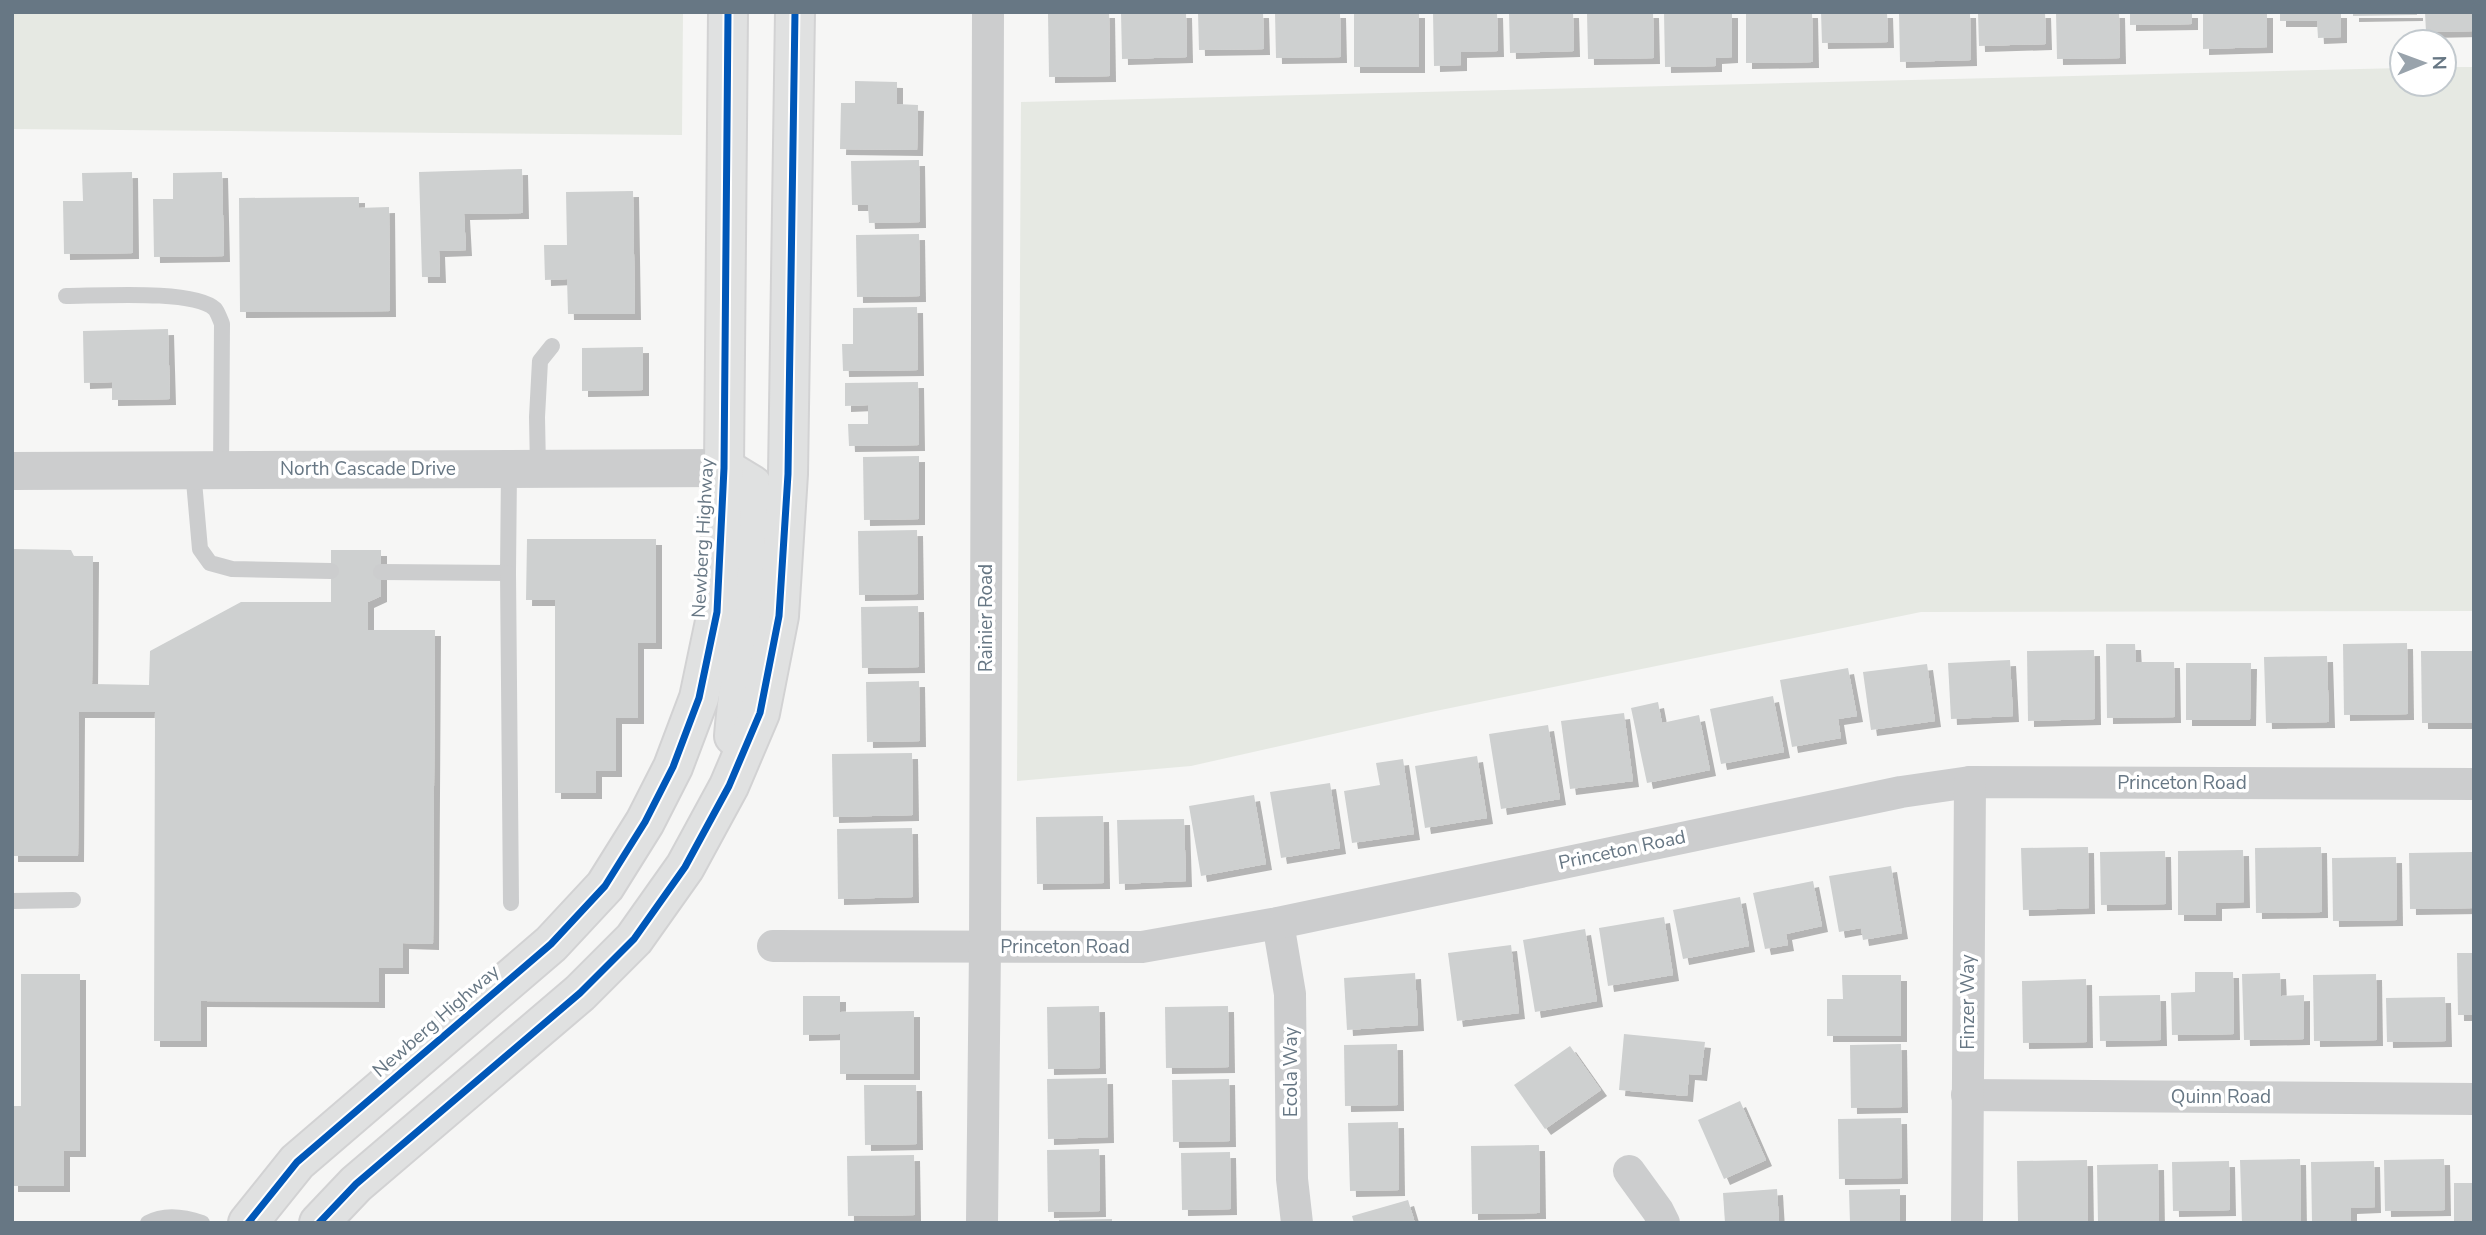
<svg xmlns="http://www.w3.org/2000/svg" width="2486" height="1235" viewBox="0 0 2486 1235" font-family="'Nunito Sans',sans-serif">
<defs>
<filter id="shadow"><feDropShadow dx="6" dy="6" stdDeviation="0" flood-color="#0004"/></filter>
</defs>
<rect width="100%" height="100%" fill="#f6f6f5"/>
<g fill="#e6e9e3">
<polygon points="12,12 683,12 682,135 12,129"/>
<polygon points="2444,67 2474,67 2474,611 1921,612 1426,713 1191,766 1017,781 1021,102 2402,68 2402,84 2444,84"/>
</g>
<g fill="#ced0d0" filter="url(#shadow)">
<polygon points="1048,12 1109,12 1110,76 1049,77"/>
<polygon points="1121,12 1186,12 1187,57 1122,59"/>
<polygon points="1198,12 1263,12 1264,49 1199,50"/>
<polygon points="1275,12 1340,12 1341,57 1276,58"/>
<rect x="1354" y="12" width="65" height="55"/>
<polygon points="1433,12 1497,12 1498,51 1461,52 1461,65 1434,66"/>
<polygon points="1509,12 1573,12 1574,51 1510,53"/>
<polygon points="1587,12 1653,12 1654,58 1588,59"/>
<polygon points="1664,12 1732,12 1732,57 1716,58 1716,66 1665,67"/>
<polygon points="1746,12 1812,12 1813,62 1746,63"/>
<polygon points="1821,12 1887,12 1888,42 1822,43"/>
<polygon points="1899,12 1970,12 1971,60 1900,62"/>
<polygon points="1978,12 2045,12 2046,44 1979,46"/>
<polygon points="2056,12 2119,12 2120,58 2057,59"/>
<polygon points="2130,12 2192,12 2192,24 2130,25"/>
<polygon points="2203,12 2267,12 2267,47 2203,49"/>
<polygon points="2280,12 2341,12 2341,37 2318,38 2317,21 2280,21"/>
<polygon points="2353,12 2417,12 2417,15 2353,16"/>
<polygon points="2425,12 2474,12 2474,31 2426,32"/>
<polygon points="855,81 897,82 897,104 918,105 917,150 840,149 841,103 855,103"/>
<polygon points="919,160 920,222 869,223 868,205 852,205 851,161"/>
<polygon points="522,169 523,213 464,214 466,250 439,251 440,277 422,277 419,172"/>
<polygon points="132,172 133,253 64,254 63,201 83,201 82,173"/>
<polygon points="222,172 224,256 154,257 153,199 173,199 173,173"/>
<polygon points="633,191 635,314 568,314 567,279 545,280 544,245 567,245 566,192"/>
<polygon points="359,197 359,208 389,207 390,311 240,312 239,198"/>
<polygon points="919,234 920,296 857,297 856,235"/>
<polygon points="917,307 918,370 843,371 842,344 853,344 853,308"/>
<polygon points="168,329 170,399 112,400 112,382 84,383 83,331"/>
<polygon points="643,347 643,390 582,391 582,348"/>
<polygon points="918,382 919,445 849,446 848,424 868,424 868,405 845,406 845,383"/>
<polygon points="919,456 919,519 864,520 863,457"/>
<polygon points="917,530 918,594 859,595 858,531"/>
<polygon points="527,539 656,539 656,643 638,643 638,718 616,718 616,771 596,771 596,793 555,793 555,600 526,600"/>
<polygon points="12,549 71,550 74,556 93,556 92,684 149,685 150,651 241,602 331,602 331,550 381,550 381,596 368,602 368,630 435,630 433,944 403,943 403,968 379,968 379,1002 201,1001 201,1041 154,1041 155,712 79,712 78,856 12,856"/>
<polygon points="918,606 919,667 862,668 861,607"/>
<polygon points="2407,643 2408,714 2344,715 2343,644"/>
<polygon points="2106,644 2135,644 2136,662 2174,662 2175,717 2107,718"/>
<polygon points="2094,650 2095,719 2028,721 2027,651"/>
<polygon points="2421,651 2474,651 2474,723 2422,723"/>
<polygon points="2327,656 2329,722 2266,723 2264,657"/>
<polygon points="2010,660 2013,716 1951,719 1948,663"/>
<polygon points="2186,663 2251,663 2250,720 2186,720"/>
<polygon points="1927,664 1935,721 1871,730 1863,672"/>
<polygon points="1848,668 1857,716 1838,719 1841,738 1792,747 1780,680"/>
<polygon points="919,681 920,741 867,742 866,682"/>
<polygon points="1773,696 1784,752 1721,764 1710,709"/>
<polygon points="1658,702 1662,723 1699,715 1710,770 1647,783 1631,708"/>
<polygon points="1624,713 1633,781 1570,789 1561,721"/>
<polygon points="1548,725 1560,799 1501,809 1489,734"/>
<polygon points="912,753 913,815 833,817 832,754"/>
<polygon points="1477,756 1487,818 1425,828 1415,766"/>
<polygon points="1403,759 1414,834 1352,843 1344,791 1380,785 1376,763"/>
<polygon points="1330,783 1340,848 1281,858 1270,792"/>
<polygon points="1254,795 1266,864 1201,876 1189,806"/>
<polygon points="1103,816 1104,883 1037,884 1036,817"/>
<polygon points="1184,819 1186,881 1119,884 1117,820"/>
<polygon points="912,828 913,897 838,899 837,829"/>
<polygon points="2088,847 2089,908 2023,910 2021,848"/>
<polygon points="2321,847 2322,912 2256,913 2255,848"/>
<polygon points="2243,850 2244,902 2216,903 2216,915 2178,915 2178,851"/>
<polygon points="2165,851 2166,904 2101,905 2100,852"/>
<polygon points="2472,852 2473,908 2410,909 2409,853"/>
<polygon points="2396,857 2397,920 2333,921 2332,858"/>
<polygon points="1891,866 1902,933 1863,940 1861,928 1839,932 1829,876"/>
<polygon points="1813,881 1822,926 1786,934 1788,945 1765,949 1753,893"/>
<polygon points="1740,897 1749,946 1683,959 1673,910"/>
<polygon points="1664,917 1673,975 1608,986 1599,928"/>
<polygon points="1585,929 1597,1001 1535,1012 1523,940"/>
<polygon points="1511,945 1519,1013 1457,1021 1448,953"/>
<polygon points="2457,953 2474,953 2474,1015 2458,1015"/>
<polygon points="2195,972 2233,972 2234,1034 2172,1035 2171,993 2195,992"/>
<polygon points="1415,973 1418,1025 1347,1030 1344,978"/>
<polygon points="2280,973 2281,996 2304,995 2304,1039 2244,1040 2242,974"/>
<polygon points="21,974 80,974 80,1151 64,1151 64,1186 12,1186 12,1106 21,1106"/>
<polygon points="2376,974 2377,1040 2314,1041 2313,975"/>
<polygon points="1842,975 1901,975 1901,1036 1827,1036 1827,999 1843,999"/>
<polygon points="2086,979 2087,1042 2023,1043 2022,981"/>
<polygon points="2160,995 2161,1040 2100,1041 2099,996"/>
<polygon points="803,996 840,996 840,1012 914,1011 914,1074 840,1074 840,1034 803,1035"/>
<polygon points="2445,997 2446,1041 2387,1042 2386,998"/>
<polygon points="1099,1006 1100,1068 1048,1069 1047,1007"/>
<polygon points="1228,1006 1229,1067 1166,1068 1165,1007"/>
<polygon points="1624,1034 1705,1042 1701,1075 1689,1074 1687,1096 1619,1090"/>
<polygon points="1397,1044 1398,1105 1345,1106 1344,1045"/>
<polygon points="1901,1044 1902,1107 1851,1108 1850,1045"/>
<polygon points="1570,1046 1601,1090 1545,1129 1514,1085"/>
<polygon points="1107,1078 1108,1137 1048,1139 1047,1079"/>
<polygon points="1229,1079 1230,1141 1173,1142 1172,1080"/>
<polygon points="864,1085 916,1085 917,1144 865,1145"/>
<polygon points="1740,1101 1766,1160 1724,1179 1698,1120"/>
<polygon points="1901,1118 1902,1178 1839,1179 1838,1119"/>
<polygon points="1398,1122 1399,1190 1350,1191 1348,1123"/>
<polygon points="1539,1145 1540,1213 1472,1214 1471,1146"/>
<polygon points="1099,1149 1100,1211 1048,1212 1047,1150"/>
<polygon points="1230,1152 1231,1209 1182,1210 1181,1153"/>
<polygon points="914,1155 915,1215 848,1216 847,1156"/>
<polygon points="2300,1159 2301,1223 2242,1223 2240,1160"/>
<polygon points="2444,1159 2445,1210 2385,1211 2384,1160"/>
<polygon points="2087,1160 2088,1223 2018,1223 2017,1161"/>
<polygon points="2229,1161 2230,1210 2173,1211 2172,1162"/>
<polygon points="2374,1161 2375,1207 2351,1208 2351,1223 2312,1223 2311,1162"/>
<polygon points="2158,1164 2159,1223 2098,1223 2097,1165"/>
<rect x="2454" y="1183" width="20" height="40"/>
<polygon points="1777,1189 1779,1223 1725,1223 1723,1193"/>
<polygon points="1900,1189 1900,1223 1850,1223 1849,1190"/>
<polygon points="1408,1200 1415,1223 1354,1223 1352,1216"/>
<polygon points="1112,1219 1112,1223 1059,1223 1059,1220"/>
</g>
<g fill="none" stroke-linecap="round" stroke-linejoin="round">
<defs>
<g id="primary">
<path d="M724,468L752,485C757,569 741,653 734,736"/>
<polyline points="248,1223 297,1162 551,944 605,886 645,822 673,767 699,698 717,612 724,468 728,12"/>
<polyline points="319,1223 356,1184 580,993 634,939 685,867 729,786 760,713 779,616 788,474 795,12"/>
</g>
</defs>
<use href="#primary" stroke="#d2d2d3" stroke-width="42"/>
<g stroke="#cccdce" stroke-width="16">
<path d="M66,296C97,296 194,289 215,309C218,313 220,319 222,324L221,470"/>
<polyline points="538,469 537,417 540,361 552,346"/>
<polyline points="193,470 200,549 210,563 232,569 331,571"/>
<polyline points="381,572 508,573 509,469"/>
<polyline points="508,573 511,903"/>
<polyline points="12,901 73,900"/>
<path d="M148,1223C164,1214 185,1217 202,1223"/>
</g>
<g stroke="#cccdce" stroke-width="32">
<polyline points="1278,923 1290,994 1292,1179 1297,1223"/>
<polyline points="773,946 1142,947 1278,923 1901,792 1970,782 2474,784"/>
<polyline points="1967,1095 2474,1099"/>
<polyline points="1629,1171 1658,1211 1664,1223"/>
<polyline points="982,1223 985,948 988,12"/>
<polyline points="1967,1223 1970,782"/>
</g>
<polyline stroke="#cccdce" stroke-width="38" points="12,471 724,468"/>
<use href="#primary" stroke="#e0e1e1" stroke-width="38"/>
<defs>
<g id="cycleway">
<polyline points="248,1223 297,1162 551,944 605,886 645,822 673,767 699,698 717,612 724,468 728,12"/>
<polyline points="319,1223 356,1184 580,993 634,939 685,867 729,786 760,713 779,616 788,474 795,12"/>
</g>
</defs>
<use href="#cycleway" stroke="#fff" stroke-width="11"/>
<use href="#cycleway" stroke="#0057b8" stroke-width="7"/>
</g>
<g text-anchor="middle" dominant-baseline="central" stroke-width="7" stroke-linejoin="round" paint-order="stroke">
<g font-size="19" fill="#677784" stroke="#fff">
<text x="368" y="469">North Cascade Drive</text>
<text transform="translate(703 538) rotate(-87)">Newberg Highway</text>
<text transform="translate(986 618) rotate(-90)">Rainier Road</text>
<text x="2182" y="783">Princeton Road</text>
<text transform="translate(1622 850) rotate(-12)">Princeton Road</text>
<text x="1065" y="947">Princeton Road</text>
<text transform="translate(1968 1002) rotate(-90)">Finzer Way</text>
<text transform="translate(436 1021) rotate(-41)">Newberg Highway</text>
<text transform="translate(1291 1072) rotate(-90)">Ecola Way</text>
<text x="2221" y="1097">Quinn Road</text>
</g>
</g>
<rect width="2486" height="1235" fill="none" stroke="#677784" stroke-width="28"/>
<g transform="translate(2423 63) rotate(89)"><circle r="33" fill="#ffffff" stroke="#c2c9ce" stroke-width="2"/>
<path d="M0-5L12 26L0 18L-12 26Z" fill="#99a3ac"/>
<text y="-10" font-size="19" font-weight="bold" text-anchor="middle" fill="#677784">N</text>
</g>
</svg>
